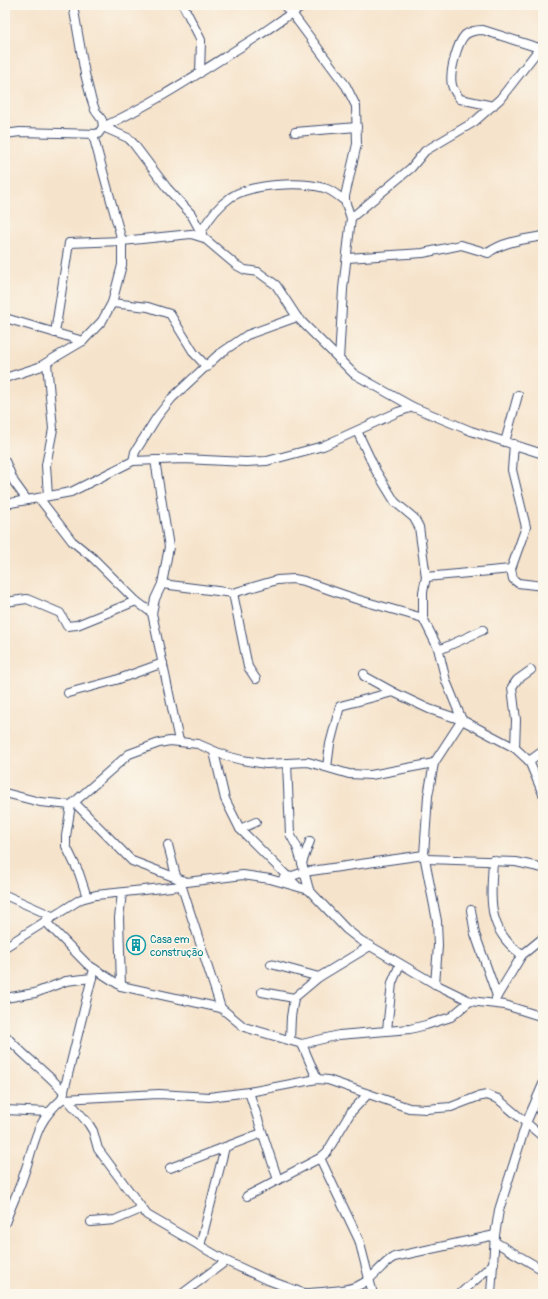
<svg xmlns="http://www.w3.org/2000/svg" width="548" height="1299" viewBox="0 0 548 1299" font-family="Pangolin,sans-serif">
<rect width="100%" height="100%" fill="#fbf7ec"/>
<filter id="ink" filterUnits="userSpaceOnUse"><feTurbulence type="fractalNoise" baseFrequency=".025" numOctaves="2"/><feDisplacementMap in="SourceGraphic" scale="8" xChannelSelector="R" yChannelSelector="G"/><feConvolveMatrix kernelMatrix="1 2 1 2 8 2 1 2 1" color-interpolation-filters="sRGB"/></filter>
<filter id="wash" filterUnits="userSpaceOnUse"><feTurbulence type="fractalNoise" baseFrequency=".012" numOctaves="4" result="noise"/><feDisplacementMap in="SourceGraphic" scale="16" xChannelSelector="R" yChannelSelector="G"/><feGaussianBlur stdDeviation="0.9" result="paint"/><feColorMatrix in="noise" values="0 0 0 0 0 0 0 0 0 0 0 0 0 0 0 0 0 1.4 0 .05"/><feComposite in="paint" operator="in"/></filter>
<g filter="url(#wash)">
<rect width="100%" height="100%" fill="#f6e3cb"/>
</g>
<g filter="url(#ink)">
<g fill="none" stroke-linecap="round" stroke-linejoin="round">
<defs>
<g id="minor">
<polyline points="73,5 85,74 91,98 95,110 102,120 103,127"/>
<polyline points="183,5 201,40 200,73"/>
<polyline points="283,5 291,12 346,86 356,106 357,144 345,196 345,201 351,218 343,289 339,360"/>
<path d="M493,106L460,99C457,95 453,90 452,85C449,74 457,43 465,35C470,31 476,30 483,30L539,48"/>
<polyline points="103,127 128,138 133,143 167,188 191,214 202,234"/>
<polyline points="295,132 357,127"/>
<path d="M5,134L20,132L98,134L103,127C157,102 205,69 255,38C272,27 288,14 306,5"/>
<polyline points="351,218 411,168 425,151 474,122 500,99 543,44"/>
<path d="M201,232C209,218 218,206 231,197C251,184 301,181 324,188C332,190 338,196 345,201"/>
<path d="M347,258L423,253L461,245L488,253C502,242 525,239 543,236"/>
<polyline points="112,303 148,307 170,314 194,353 207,367"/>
<polyline points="5,318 83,341"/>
<polyline points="47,363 53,429 46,465 48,496"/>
<polyline points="5,378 39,367 83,341 102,321 112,303 122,265 122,241 93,135"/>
<polyline points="413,407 471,431 543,454"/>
<polyline points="357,431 376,471 395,502 414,518 419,527 426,577 423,592 423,618 438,648 446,681 462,720"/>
<polyline points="505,442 518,395"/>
<polyline points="155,460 169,547 162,584 155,599 152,613 179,741"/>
<polyline points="5,461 14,482 27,500"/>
<polyline points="133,461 135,452 157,417 172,398 218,355 247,335 297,317"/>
<polyline points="39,498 72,541 93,558 136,601 152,613"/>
<polyline points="5,504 71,492 133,461 184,459 246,462 267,461 323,446 398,412 413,407 354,374 297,317 276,285 258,272 245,270 236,265 204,238 191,234 122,241 69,243 55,333"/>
<polyline points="511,569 513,579 518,583 543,586"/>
<polyline points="426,577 511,569 526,527 512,470 514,444"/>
<polyline points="162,584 233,593 277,580 294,579 304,581 356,599 423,618"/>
<polyline points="233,593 248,667 256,679"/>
<polyline points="5,602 27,599 60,613 67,626 77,625 136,601"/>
<polyline points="439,650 483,630"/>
<polyline points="364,674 364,676 393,692"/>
<polyline points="68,693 116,680 163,663"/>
<polyline points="515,748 516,720 512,687 517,680 531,670"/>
<polyline points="214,752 225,799 240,829 296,885"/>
<polyline points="529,761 543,751"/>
<polyline points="287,763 290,834 297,847 302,863"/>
<polyline points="327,767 330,744 340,706 393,692 429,709 462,720 515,748 529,761 543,794"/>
<polyline points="5,793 40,802 71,805 129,754 159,743 170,741 198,744 226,756 242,760 266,764 308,762 349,774 371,775 434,763"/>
<polyline points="75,803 132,861 187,882 243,875 270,879 309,890 346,929 360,940 435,984 470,1001 505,1005 543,1017"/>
<polyline points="71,805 66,836 66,846 79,873 87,897"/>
<polyline points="240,829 256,822"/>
<polyline points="168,845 176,876"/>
<polyline points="426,859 516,862 543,868"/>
<path d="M493,860C491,900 486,929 522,955"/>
<polyline points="283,879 304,872 424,855"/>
<polyline points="180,881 221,1008"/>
<polyline points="309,890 302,863 310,841"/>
<polyline points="5,895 52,916"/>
<polyline points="471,910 475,934 497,996"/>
<polyline points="45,921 87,964 121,986 221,1008 244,1027 302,1044 339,1035 410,1029 426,1025 451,1017 470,1001"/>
<polyline points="5,947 81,899 96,895 181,886"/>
<polyline points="271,964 319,977"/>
<polyline points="435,984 438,946 437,921 424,855 428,796 434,763 462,720"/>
<polyline points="121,986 119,918 122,893"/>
<polyline points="262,992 294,998"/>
<polyline points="5,998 35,993 66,981 92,978"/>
<polyline points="496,998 522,955 543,938"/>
<polyline points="387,1030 392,983 400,964"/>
<path d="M5,1035C23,1056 46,1071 64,1092"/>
<polyline points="290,1040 291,1017 294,998 319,977 370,946"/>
<polyline points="302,1044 317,1079"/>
<polyline points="249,1092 278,1180"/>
<polyline points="63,1099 159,1094 209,1097 249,1092 317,1079 328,1080 409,1108 426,1109 451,1107 477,1097 487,1095 498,1099 543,1137"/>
<path d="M67,1099L88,1123L93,1131L98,1149L147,1215L226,1261L265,1279L303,1293H310C328,1291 350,1292 365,1282C376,1275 383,1263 394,1257L495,1235"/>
<polyline points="5,1110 48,1112"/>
<polyline points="320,1158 359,1240 373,1294"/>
<polyline points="170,1168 262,1133"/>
<polyline points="247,1196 320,1158 327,1152 351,1112 368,1094"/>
<polyline points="91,1222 115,1220 141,1209"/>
<path d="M5,1223C11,1206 19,1190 24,1174C36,1141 34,1124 62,1099L94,969"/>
<polyline points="495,1242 543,1270"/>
<polyline points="200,1246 225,1147"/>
<polyline points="182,1294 226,1261"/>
<polyline points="460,1294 494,1263"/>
<polyline points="491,1294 495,1235 499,1210 527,1121 543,1084"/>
</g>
</defs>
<use href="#minor" stroke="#3c4a6e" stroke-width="10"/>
<use href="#minor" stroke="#fff" stroke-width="8"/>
</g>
</g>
<defs>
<symbol id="building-ring" viewBox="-11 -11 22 22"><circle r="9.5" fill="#fbf7ec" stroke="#0f9aa8" stroke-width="1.5"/><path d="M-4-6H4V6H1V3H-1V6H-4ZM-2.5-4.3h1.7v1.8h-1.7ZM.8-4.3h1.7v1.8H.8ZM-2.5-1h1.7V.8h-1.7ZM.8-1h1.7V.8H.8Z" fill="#0f9aa8"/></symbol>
</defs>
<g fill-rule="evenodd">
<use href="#building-ring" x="125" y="934" width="22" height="22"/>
</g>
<g text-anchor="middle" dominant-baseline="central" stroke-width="3" stroke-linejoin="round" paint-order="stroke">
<g font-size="11" fill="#0d838f" stroke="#fbf7ec" text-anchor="start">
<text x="150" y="939">Casa em<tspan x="150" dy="13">construção</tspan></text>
</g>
</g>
<rect width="548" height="1299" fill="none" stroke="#fbf7ec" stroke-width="20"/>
</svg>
